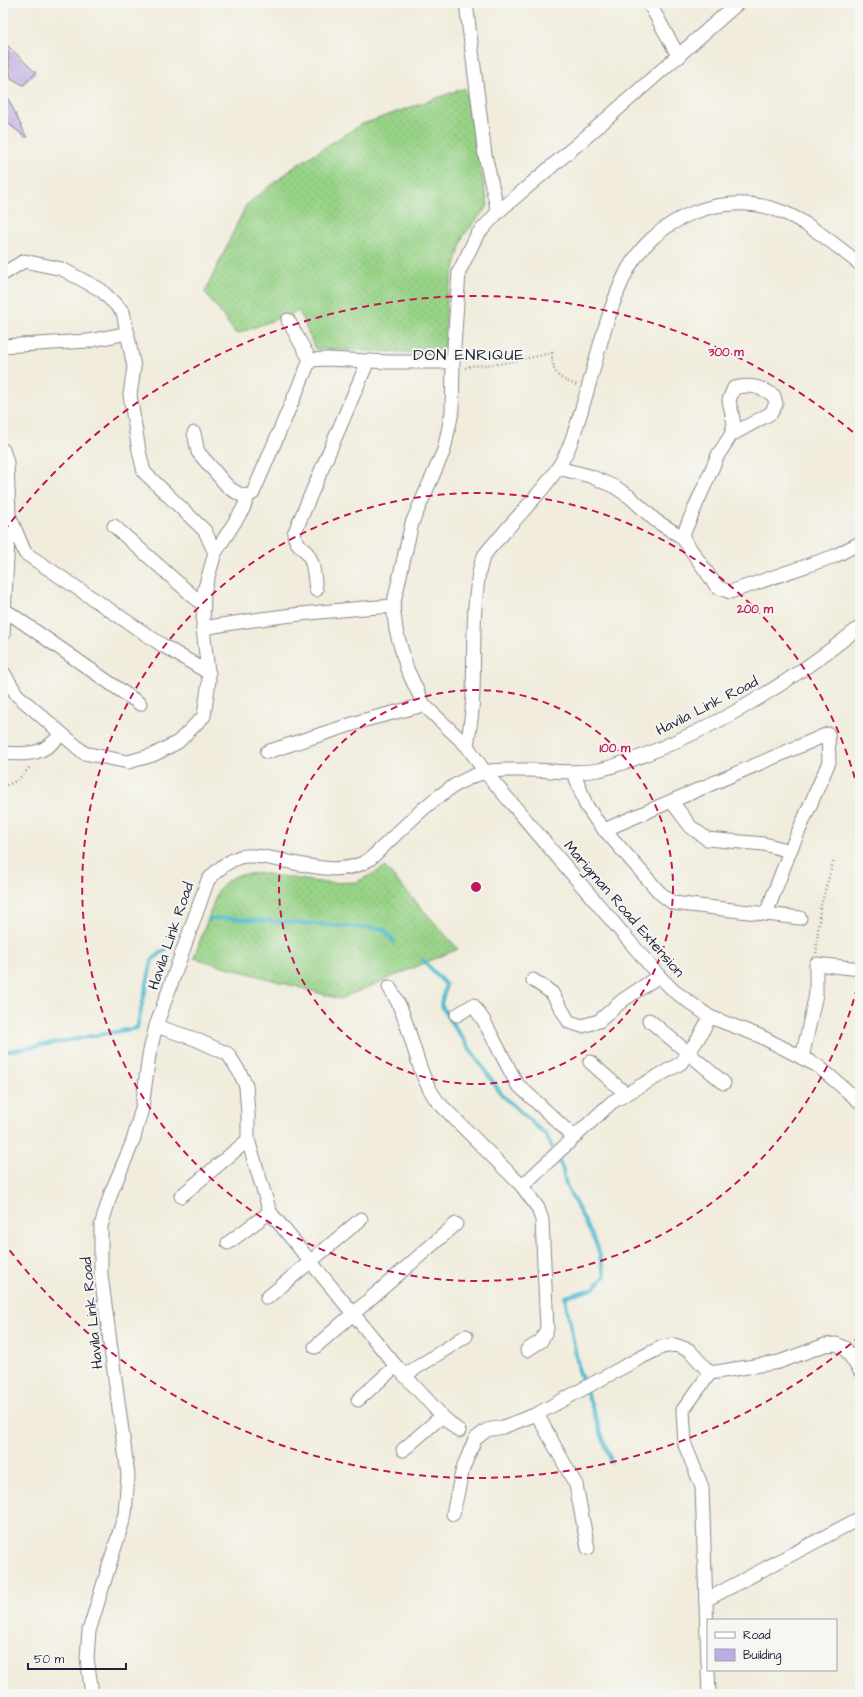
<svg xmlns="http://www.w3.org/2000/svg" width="863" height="1697" viewBox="0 0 863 1697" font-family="'Architects Daughter',sans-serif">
<defs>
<pattern id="grass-dots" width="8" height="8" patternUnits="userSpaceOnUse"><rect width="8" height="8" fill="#98d387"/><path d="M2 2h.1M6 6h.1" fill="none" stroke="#83b575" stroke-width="1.8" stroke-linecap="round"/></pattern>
</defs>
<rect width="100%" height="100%" fill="#f6f6f2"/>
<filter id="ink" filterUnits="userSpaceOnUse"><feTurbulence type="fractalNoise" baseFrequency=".025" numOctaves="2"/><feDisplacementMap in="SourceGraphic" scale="8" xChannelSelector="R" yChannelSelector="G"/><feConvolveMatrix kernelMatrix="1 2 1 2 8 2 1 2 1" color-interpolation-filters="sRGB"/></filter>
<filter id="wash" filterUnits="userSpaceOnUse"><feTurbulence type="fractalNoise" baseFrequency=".012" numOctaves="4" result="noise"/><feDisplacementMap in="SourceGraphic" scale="16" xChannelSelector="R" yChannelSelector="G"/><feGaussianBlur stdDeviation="0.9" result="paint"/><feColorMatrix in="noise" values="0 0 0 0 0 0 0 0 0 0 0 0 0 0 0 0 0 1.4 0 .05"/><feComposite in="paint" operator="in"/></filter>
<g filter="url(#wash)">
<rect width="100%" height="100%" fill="#f1ecdb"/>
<g fill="url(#grass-dots)" stroke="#5d7a61">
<polygon points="465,88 488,206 463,236 447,296 445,354 315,349 299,311 236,334 205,292 246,205 297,165 360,125"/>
<polygon points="385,867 458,949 340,999 194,958 218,890 227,881 238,875 261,873 325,883 357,882"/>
</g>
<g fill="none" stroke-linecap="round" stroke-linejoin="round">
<g stroke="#53bcd0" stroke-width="4">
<polyline points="209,919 225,918 384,929 394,942"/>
<polyline points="423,960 446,985 441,1004 449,1019 502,1095 546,1135 562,1167 566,1185 597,1245 605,1276 593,1289 565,1297 579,1371 611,1461"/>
<polyline points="3,1052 137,1028 152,960 166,949"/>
</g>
</g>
<g id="blocks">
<g fill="#beabe3">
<polygon points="7,45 36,73 23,85 11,78"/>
<polygon points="3,88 27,138 9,124 4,113"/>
</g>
</g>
</g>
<g filter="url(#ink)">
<use href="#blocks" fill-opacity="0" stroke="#8a878b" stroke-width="1"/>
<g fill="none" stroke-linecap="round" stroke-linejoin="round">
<defs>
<g id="minor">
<polyline points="466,3 485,155 498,212"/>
<polyline points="649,3 679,57"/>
<polyline points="738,3 586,137 498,212 477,235 459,272 453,362 452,412 444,450 412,523 393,606 396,630 407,669 424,705 467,746 485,772 659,976 674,991 710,1017 760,1036 818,1066 860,1102"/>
<polyline points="3,274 24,261 62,269 101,290 123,312 134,367 130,395 139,451 144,472 205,531 215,553 204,591 203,628"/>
<polyline points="288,320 310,360 327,359 389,362 453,362"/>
<polyline points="3,346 88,341 128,333"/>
<polyline points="194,433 198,452 229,488 241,495 248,496 253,493 310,360"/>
<polyline points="3,450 7,462 9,515 25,553 162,645 209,673"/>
<polyline points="558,468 590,476 615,487 630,497 656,521 682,537 717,587 730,592 835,556 860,543"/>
<polyline points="114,526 203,605"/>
<path d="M682,537L718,455L731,435L771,413L776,404L774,396C761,386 749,384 734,388L729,400L734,424L731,435"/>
<polyline points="215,553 243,509 248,496"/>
<path d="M316,590C314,579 315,566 309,556C304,547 295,545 294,534L368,361"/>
<polyline points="5,610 140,704"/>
<polyline points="3,635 9,519"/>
<path d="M3,672L17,695L84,753L128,762L153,755L178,742L204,716L209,681L203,628C266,617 329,610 393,606"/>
<path d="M467,746C469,734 471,722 472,710C475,672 472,633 476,595C478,582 478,568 484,556C488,549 496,541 502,535C524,508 556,479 569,447C591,391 599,331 624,277C651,218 725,187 785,213C809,223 839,248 860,264"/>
<polyline points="267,752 365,720 424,705"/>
<path d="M3,753C29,755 44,755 61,734"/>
<polyline points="574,773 586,805 596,820 660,893 673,903 800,918"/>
<polyline points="672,802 691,827 707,839 764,844 790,851"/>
<polyline points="604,830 828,734 829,762 790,851 766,914"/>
<polyline points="533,980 552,993 569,1022 582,1026 599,1021 623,1000 659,976"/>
<path d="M389,987C413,1022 413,1070 438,1102L522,1186L538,1208L542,1220L547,1329L541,1341L527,1350"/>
<polyline points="457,1015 473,1005 484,1021 517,1084 574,1137"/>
<polyline points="649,1020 724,1083"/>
<polyline points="156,1026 195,1039 228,1054 240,1073 246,1086 248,1114 248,1140 270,1212 396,1366 442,1416 459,1431"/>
<polyline points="802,1058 816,994 816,964 860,969"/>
<polyline points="590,1062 625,1093"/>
<polyline points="522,1186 612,1102 681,1063 698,1039 710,1017"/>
<polyline points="181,1196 248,1140"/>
<polyline points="228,1243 270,1212"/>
<polyline points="267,1298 361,1219"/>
<polyline points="315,1347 456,1224"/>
<polyline points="405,1375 466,1336"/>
<polyline points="358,1400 396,1366"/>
<polyline points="537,1414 576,1485 588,1548"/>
<polyline points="403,1450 442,1416"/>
<polyline points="453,1514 463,1468 473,1444 475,1439 487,1430 503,1427 537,1414 638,1359 662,1347 675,1345 689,1350 710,1373"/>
<polyline points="706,1600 860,1518"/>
<polyline points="708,1664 702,1487 685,1445 683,1410 710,1373 779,1362 825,1345 836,1344 845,1348 860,1371"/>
<polyline points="708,1670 709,1694"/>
<path d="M92,1694L87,1658L89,1631L125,1514L128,1475L101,1275V1226L111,1193L133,1141L142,1108L149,1055L156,1026L208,880C217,870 227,861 240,857C251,854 263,857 274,859C304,864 343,878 370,859C403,829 441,784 485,772C496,769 509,770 521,770C547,769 573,775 599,770C624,764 648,754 670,744C740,714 801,674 860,627"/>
</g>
</defs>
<use href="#minor" stroke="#8a878b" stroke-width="15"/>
<g stroke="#8a878b" stroke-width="2.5" stroke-dasharray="1 3" stroke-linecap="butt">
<path d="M465,368L470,366L499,364L552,353C553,375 557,378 577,385"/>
<polyline points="3,787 18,780 31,766"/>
<polyline points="816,953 820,909 834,859"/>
</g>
<use href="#minor" stroke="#fff" stroke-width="13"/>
</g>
</g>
<g fill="none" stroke="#c2185b" stroke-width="2" stroke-dasharray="7 5">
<circle cx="476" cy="887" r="197"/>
<path d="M860 976A394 394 0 1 1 860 798"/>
<path d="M860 1336A591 591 0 0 1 4 1243M4 531A591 591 0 0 1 860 438"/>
</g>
<g text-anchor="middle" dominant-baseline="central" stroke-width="4" stroke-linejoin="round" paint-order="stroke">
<g font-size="15" fill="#22223b" stroke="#f6f6f2">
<text transform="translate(707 706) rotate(-27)">Havila Link Road</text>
<text transform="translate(624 909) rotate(49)">Marigman Road Extension</text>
<text transform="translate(171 936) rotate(-71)">Havila Link Road</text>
<text transform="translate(92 1313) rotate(-96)">Havila Link Road</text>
</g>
<g font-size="16" letter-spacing="1" fill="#22223b" stroke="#f6f6f2">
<text x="469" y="355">DON ENRIQUE</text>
</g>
</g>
<circle cx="476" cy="887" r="6" fill="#c2185b" stroke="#f6f6f2" stroke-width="2"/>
<g font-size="12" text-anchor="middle" font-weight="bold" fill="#c2185b" stroke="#f6f6f2" stroke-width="4" stroke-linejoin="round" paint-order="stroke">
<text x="726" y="356">300 m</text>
<text x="755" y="613">200 m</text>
<text x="615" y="752">100 m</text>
</g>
<rect width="863" height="1697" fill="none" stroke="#f6f6f2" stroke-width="16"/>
<rect x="707" y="1619" width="130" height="52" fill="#f6f6f2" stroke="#a1a1a9"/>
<rect x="715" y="1632" width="20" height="6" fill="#ffffff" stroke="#a1a1a9"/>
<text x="743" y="1639" font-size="12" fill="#22223b">Road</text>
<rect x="715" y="1649" width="20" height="12" fill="#beabe3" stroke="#a1a1a9"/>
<text x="743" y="1659" font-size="12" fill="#22223b">Building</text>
<path d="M28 1663v6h98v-6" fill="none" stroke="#22223b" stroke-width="2"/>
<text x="34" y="1663" font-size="12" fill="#22223b" stroke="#f6f6f2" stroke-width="3" paint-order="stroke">50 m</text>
</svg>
